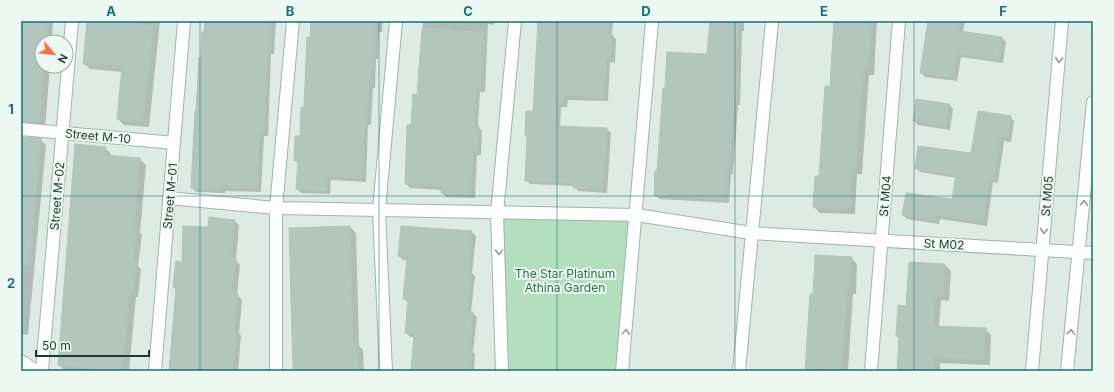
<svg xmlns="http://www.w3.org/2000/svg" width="1114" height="392" viewBox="0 0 1114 392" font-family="Inter,sans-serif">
<rect width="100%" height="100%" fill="#deebe5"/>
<polygon fill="#b4dfbf" points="497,213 637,215 622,371 502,371"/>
<g fill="#0003">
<polygon points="21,21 53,21 52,42 42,42 42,66 50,66 45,129 21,130"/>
<polygon points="88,21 160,21 149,127 124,125 118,119 123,72 90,69 84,63"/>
<polygon points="206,21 276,21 274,54 271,54 268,136 264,136 261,192 225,191 225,193 196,192 192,188 195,112 197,112"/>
<polygon points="312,21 383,21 382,32 379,32 378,59 376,59 375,88 373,88 371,125 368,125 366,182 331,180 330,194 301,193 297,189 299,164 295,160 301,137 305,108"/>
<polygon points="423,21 494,21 494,25 488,24 485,92 480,92 478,127 482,131 481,155 477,155 475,198 446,197 442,193 442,190 410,188 406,184 412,126 418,96 422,59"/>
<polygon points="539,21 613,21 612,35 616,39 615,63 610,62 608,101 568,100 567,107 561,107 560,127 607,129 611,133 607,193 578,191 574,186 530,184 526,180 528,137 526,136 534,112"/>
<polygon points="711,21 744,21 744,31 742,31 740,105 738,105 733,174 731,174 729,203 659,199 655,195 658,172 708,55"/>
<polygon points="835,21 877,21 874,75 869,75 862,174 857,174 855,214 820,213 814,207 820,177 831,87"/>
<polygon points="928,21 965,21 963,32 1002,38 1006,42 1003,63 961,57 957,81 925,77 921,72"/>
<polygon points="949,104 953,109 950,130 918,125 914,121"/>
<polygon points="1010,117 1014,121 1011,142 1004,141 998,183 993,182 987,226 940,219 939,224 907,219 903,215 953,201 957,178 920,172 916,168 972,154"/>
<polygon points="21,137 40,139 46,145 28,335 21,334"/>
<polygon points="105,148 111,154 111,157 140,159 146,165 140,233 142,235 138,266 141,269 138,297 136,297 129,371 65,371 59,365"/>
<polygon points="234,221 239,225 236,260 240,265 237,294 242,300 239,333 241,336 238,371 170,371 177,290 174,287 183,263 208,228"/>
<polygon points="350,227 356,233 359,346 363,350 364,371 294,371"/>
<polygon points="472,232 476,236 472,273 475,276 471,312 477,317 473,352 475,354 474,371 413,371 415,337 410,337 406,332 408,303 404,299 407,260 403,260 399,256"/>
<polygon points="851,258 857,264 856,294 853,294 848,371 806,371 811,295 814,295"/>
<polygon points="945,265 951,271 949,301 941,300 939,327 985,329 991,335 990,365 940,363 940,371 898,371 899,338 897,336 907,307"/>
</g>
<g fill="#b3c6be" stroke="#b0c5bc">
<polygon points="21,21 48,21 46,42 42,42 42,66 44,66 40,123 21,122"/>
<polygon points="87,21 117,21 154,26 143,122 117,119 122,67 83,64"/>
<polygon points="205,21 271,21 271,50 268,50 264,133 260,133 257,188 221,187 221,190 191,188 195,111 196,111 199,58 201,58 202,32 204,32"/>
<polygon points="311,21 376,21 375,56 373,55 371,85 369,85 367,122 365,122 362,178 327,177 327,191 296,189 298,161 294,161 295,136 300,136 301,107 304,107 307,37 310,37"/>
<polygon points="538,21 609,21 608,34 612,34 611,59 606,59 604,98 564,96 564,103 557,103 556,126 607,128 603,189 573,188 573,183 525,181 527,136 525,136 526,111 533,111"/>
<polygon points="710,21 739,21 736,77 738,77 737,102 734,102 729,171 727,170 726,200 654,196 655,171 657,171 663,88 665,88 667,52 707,54"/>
<polygon points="834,21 871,21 868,70 863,70 856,169 852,169 850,209 813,207 815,176 819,176 825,86 830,86"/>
<polygon points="928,21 961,21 959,31 1002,37 999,60 957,54 953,78 920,73"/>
<polygon points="422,28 453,29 453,31 484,32 481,88 476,88 475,126 479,126 477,151 473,151 471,195 441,193 441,186 405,184 407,125 411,125 413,94 417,95"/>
<polygon points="916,99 949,104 946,126 913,121"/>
<polygon points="978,111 1011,116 1008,138 1000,137 994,180 989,179 983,222 936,215 935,220 902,215 906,193 952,199 956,175 915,169 918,146 971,153"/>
<polygon points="21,137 41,138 30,265 21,265"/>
<polygon points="75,144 106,147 105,155 140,158 134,228 136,228 133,262 136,262 133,292 130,292 122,371 97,371 97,369 58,365"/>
<polygon points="209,217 235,220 231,258 236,259 232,293 238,294 234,330 237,330 233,371 169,371 176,288 173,287 176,261 182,262 183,226 208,227"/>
<polygon points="350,226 353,343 357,343 358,371 293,371 289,228"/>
<polygon points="401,226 472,231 468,271 471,271 468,311 473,312 470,349 472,349 470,371 411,370 414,334 405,333 408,300 403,299 407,257 398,256"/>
<polygon points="815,255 852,257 850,288 847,288 842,371 805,370 810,294 813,294"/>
<polygon points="909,262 945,264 944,295 935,295 933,326 986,328 984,360 934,357 933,371 897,371 899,336 896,336 898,305 906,306"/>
</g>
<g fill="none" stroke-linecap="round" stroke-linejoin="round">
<defs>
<g id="street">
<polyline points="21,129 174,143"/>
<polyline points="169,198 276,208 637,215 751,233 1093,253"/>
<polyline points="21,361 36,371"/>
<polyline points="42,371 72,21"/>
<polyline points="155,371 184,21"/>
<polyline points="276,371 276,208 293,21"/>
<polyline points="386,371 379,210 396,21"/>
<polyline points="502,371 497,213 515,21"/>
<polyline points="622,371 652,21"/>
<polyline points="739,371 772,21"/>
<polyline points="871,371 899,21"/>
<polyline points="1032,371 1062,21"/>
<polyline points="1067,371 1093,102"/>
</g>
</defs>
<use href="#street" stroke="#a1b3ac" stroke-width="14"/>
<use href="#street" stroke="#fff" stroke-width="12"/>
</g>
<defs><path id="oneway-chevron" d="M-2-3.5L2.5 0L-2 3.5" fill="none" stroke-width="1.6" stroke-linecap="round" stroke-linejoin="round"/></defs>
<g stroke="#8e9e99">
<use href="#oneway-chevron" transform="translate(1059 60) rotate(95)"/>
<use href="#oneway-chevron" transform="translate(1084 203) rotate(-85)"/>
<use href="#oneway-chevron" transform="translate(1044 231) rotate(95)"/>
<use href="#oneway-chevron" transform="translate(499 252) rotate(88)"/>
<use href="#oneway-chevron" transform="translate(626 332) rotate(-85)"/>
<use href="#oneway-chevron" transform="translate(1071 332) rotate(-84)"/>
</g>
<path fill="none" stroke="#0f766e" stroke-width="1" stroke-opacity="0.55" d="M200,21V371M379,21V371M557,21V371M735,21V371M914,21V371M21,196H1093"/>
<g text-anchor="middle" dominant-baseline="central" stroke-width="4" stroke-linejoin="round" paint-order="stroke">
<g font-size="12" fill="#1e3c33" stroke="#eef8f3">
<text transform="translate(98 136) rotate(5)">Street M-10</text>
<text transform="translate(57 196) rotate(-85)">Street M-02</text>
<text transform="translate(170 196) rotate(-85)">Street M-01</text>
<text transform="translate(885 196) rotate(-85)">St M04</text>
<text transform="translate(1047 196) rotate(-85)">St M05</text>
<text transform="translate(944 244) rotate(3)">St M02</text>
</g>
<g font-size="12" fill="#247742" stroke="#eef8f3">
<text x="565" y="273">The Star Platinum<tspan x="565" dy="14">Athina Garden</tspan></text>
</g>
</g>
<rect width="1114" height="392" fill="none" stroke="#eef8f3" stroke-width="44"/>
<g transform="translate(54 54) rotate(118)"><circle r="19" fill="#eef8f3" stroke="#9bada6"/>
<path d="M0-3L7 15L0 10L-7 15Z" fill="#ff7148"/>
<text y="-6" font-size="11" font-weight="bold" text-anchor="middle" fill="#1e3c33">N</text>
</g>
<path d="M36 350v6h113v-6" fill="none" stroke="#1e3c33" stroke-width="2"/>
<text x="42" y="350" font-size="12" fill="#1e3c33" stroke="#eef8f3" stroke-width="3" paint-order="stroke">50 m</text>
<rect x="22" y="22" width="1070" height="348" fill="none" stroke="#0f766e" stroke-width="1.5"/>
<g font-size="13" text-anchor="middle" font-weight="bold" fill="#0f766e">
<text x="111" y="16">A</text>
<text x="290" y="16">B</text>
<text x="468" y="16">C</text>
<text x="646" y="16">D</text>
<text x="824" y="16">E</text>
<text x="1003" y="16">F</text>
<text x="11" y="114">1</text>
<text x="11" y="288">2</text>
</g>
</svg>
